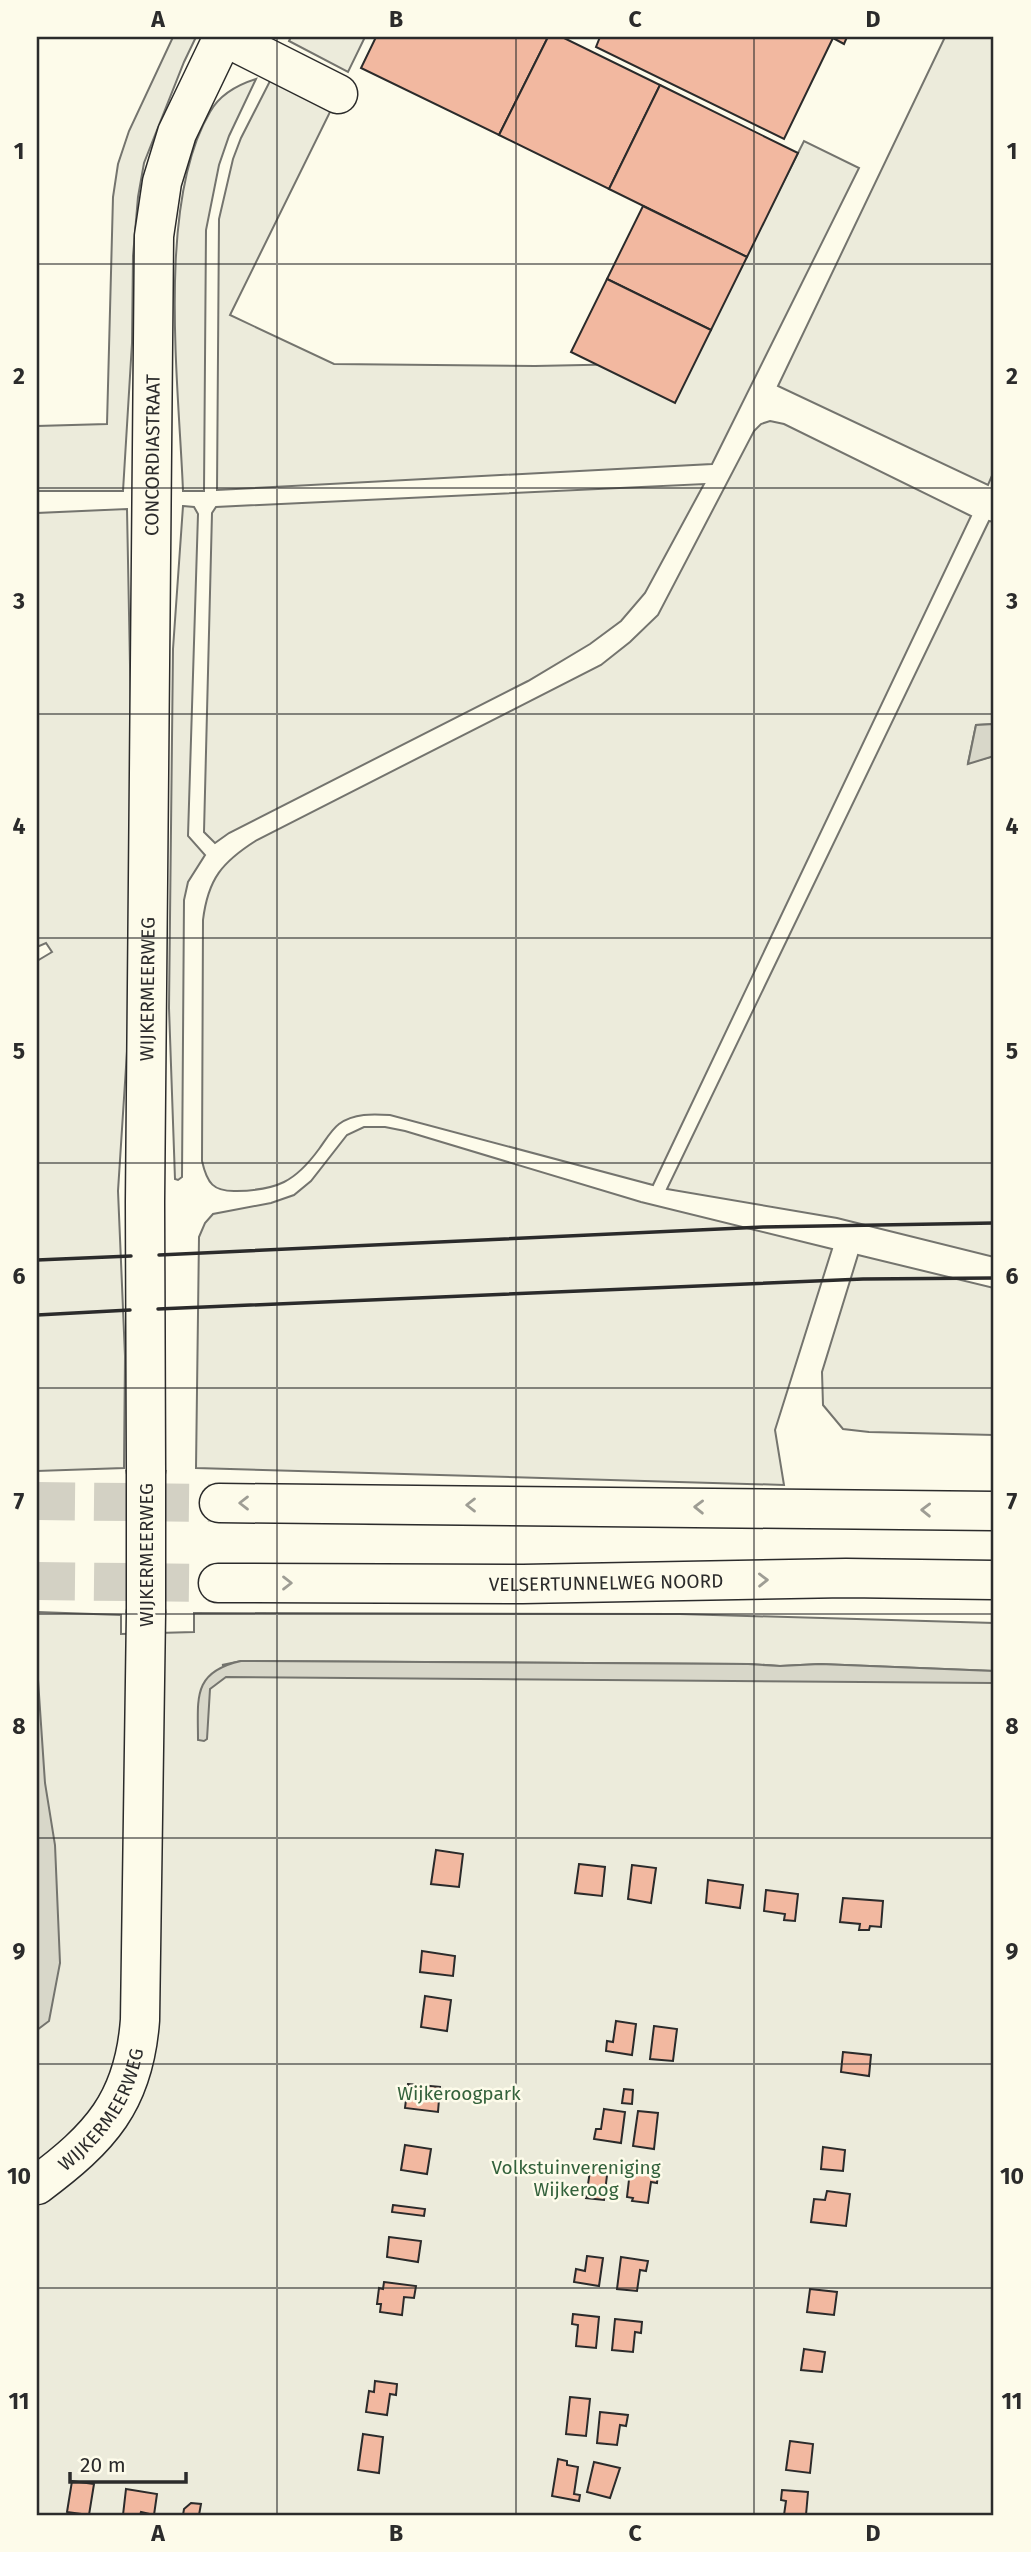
<svg xmlns="http://www.w3.org/2000/svg" width="1031" height="2552" viewBox="0 0 1031 2552" font-family="'Fira Sans',sans-serif">
<rect width="100%" height="100%" fill="#fdfbea"/>
<g fill="#ecebdb" stroke="#74746e" stroke-width="2">
<polygon points="173,37 196,37 184,62 144,163 138,197 133,256 132,343 123,491 37,491 37,426 107,424 113,197 118,164 129,131"/>
<polygon points="291,37 365,37 348,72 289,41"/>
<polygon points="945,37 994,37 994,471 988,485 778,386"/>
<path d="M256,79L229,136L219,165L206,230L204,491H183C179,387 156,203 210,112C220,94 237,85 256,79Z"/>
<polygon points="271,79 331,110 230,315 334,364 535,366 681,363 725,298 804,141 859,168 712,464 217,490 219,219 233,159 241,138"/>
<path d="M770,421L784,424L971,516L653,1185L390,1115C373,1114 354,1113 339,1124C331,1130 325,1141 319,1149C295,1182 277,1190 237,1191C213,1192 207,1183 202,1161L203,920C208,879 222,862 257,840L601,665L630,642L658,615L754,431L761,424Z"/>
<polygon points="704,484 645,593 621,621 590,644 528,681 229,833 215,843 204,832 212,513 216,507"/>
<polygon points="183,506 194,507 198,514 188,836 205,855 188,882 184,900 182,1177 178,1180 175,1179 169,1008 173,649"/>
<polygon points="127,509 131,717 128,1036 118,1191 125,1356 124,1468 37,1471 37,961 52,952 46,943 37,947 37,513"/>
<polygon points="989,521 994,522 994,724 976,725 968,763 994,756 994,1257 837,1218 667,1189"/>
<polygon points="364,1127 385,1127 405,1131 641,1202 832,1249 775,1430 784,1485 196,1468 199,1237 205,1223 213,1214 271,1203 294,1195 311,1181 347,1135"/>
<polygon points="858,1255 994,1288 994,1435 869,1432 843,1429 823,1405 822,1372"/>
<polygon points="37,1612 121,1615 121,1634 194,1632 194,1613 680,1614 994,1623 994,1671 820,1664 780,1666 748,1664 241,1661 222,1665 994,1676 994,2515 37,2515"/>
</g>
<g fill="#d8d7c9" stroke="#74746e" stroke-width="2">
<polygon points="994,724 994,756 968,764 976,725"/>
<path d="M241,1661L748,1664L780,1666L820,1664L994,1671V1683L226,1677L210,1689L207,1739L204,1741L198,1740C198,1698 192,1672 241,1661Z"/>
<polygon points="37,1665 45,1783 55,1845 60,1963 49,2021 37,2030"/>
</g>
<g fill="#f2b8a0" stroke="#2b2b2b" stroke-width="2">
<polygon points="376,37 548,37 499,135 361,68"/>
<polygon points="548,37 562,37 660,85 609,189 499,135"/>
<polygon points="600,37 847,37 844,44 833,38 784,139 596,47"/>
<polygon points="660,85 798,153 747,257 609,189"/>
<polygon points="643,206 747,257 711,330 607,279"/>
<polygon points="607,279 711,330 675,403 571,352"/>
<polygon points="436,1850 463,1854 459,1887 431,1884"/>
<polygon points="579,1864 605,1867 602,1896 575,1893"/>
<polygon points="632,1865 656,1868 651,1903 628,1899"/>
<polygon points="708,1880 743,1885 740,1908 706,1903"/>
<polygon points="766,1890 798,1894 795,1921 784,1920 785,1914 764,1911"/>
<polygon points="843,1898 883,1901 881,1927 870,1926 869,1930 859,1930 860,1924 840,1922"/>
<polygon points="422,1951 455,1956 453,1976 420,1972"/>
<polygon points="425,1996 451,2000 447,2031 421,2027"/>
<polygon points="616,2021 636,2024 632,2055 606,2051 607,2041 613,2042"/>
<polygon points="654,2026 677,2029 673,2061 650,2059"/>
<polygon points="843,2052 871,2055 869,2076 841,2072"/>
<polygon points="408,2084 440,2087 438,2112 405,2108"/>
<polygon points="624,2089 633,2090 632,2104 622,2103"/>
<polygon points="604,2109 625,2112 621,2143 594,2139 596,2129 601,2129"/>
<polygon points="638,2111 658,2113 654,2149 633,2146"/>
<polygon points="405,2145 431,2149 427,2174 401,2170"/>
<polygon points="823,2147 845,2150 843,2171 821,2169"/>
<polygon points="591,2164 608,2167 604,2200 586,2198"/>
<polygon points="636,2170 658,2172 657,2183 651,2182 648,2203 632,2201 633,2198 627,2197 630,2171"/>
<polygon points="827,2191 850,2194 846,2226 811,2222 814,2199 825,2200"/>
<polygon points="393,2205 425,2209 424,2216 392,2212"/>
<polygon points="389,2237 421,2241 418,2262 387,2257"/>
<polygon points="587,2256 603,2258 599,2286 574,2282 576,2269 585,2271"/>
<polygon points="621,2257 648,2261 646,2271 640,2270 637,2291 617,2289"/>
<polygon points="384,2282 416,2286 414,2298 404,2297 402,2315 380,2312 381,2304 377,2304 379,2288 383,2289"/>
<polygon points="810,2289 837,2292 834,2315 807,2312"/>
<polygon points="573,2314 599,2317 596,2348 576,2346 578,2325 572,2324"/>
<polygon points="615,2319 642,2322 641,2333 635,2332 633,2352 612,2350"/>
<polygon points="804,2349 825,2352 822,2372 801,2370"/>
<polygon points="375,2381 397,2384 396,2395 390,2394 387,2415 366,2412 369,2391 374,2392"/>
<polygon points="570,2397 590,2399 586,2436 566,2434"/>
<polygon points="600,2412 628,2415 626,2426 620,2425 617,2445 597,2443"/>
<polygon points="363,2434 383,2437 379,2473 358,2470"/>
<polygon points="790,2441 813,2444 810,2473 786,2470"/>
<polygon points="558,2459 567,2461 567,2465 578,2467 574,2494 580,2495 579,2501 552,2496"/>
<polygon points="594,2462 620,2468 610,2498 587,2492"/>
<polygon points="72,2481 94,2484 89,2515 67,2512"/>
<polygon points="126,2489 157,2494 154,2515 141,2512 140,2515 123,2515"/>
<polygon points="782,2490 808,2492 806,2515 784,2515 786,2501 781,2500"/>
<polygon points="191,2503 201,2504 199,2515 183,2515 184,2509"/>
</g>
<g fill="none" stroke-linecap="round" stroke-linejoin="round">
<g stroke="#d3d1c4" stroke-width="38" stroke-dasharray="38 19" stroke-linecap="butt">
<polyline points="37,1501 219,1503"/>
<polyline points="37,1581 218,1583"/>
</g>
<defs>
<g id="minor">
<polyline points="225,37 338,94"/>
<path id="s1" d="M146,1470L145,1202L154,236L162,182L177,133L223,37"/>
<path id="s2" d="M37,2185C100,2138 134,2102 140,2020L146,1613"/>
</g>
<g id="highway">
<polyline points="219,1503 994,1511"/>
<path id="s3" d="M218,1583L523,1584L846,1578L994,1580"/>
</g>
</defs>
<use href="#minor" stroke="#2b2b2b" stroke-width="41"/>
<use href="#highway" stroke="#2b2b2b" stroke-width="41"/>
<use href="#minor" stroke="#fdfbea" stroke-width="38"/>
<use href="#highway" stroke="#fdfbea" stroke-width="38"/>
<defs>
<polyline id="minor-bridge" points="146,1613 146,1470"/>
</defs>
<use href="#minor-bridge" stroke="#2b2b2b" stroke-width="41" stroke-linecap="butt"/>
<use href="#minor-bridge" stroke="#fdfbea" stroke-width="38"/>
<g stroke="#2b2b2b" stroke-width="3.5">
<polyline points="159,1255 763,1227 994,1223"/>
<polyline points="37,1260 131,1256"/>
<polyline points="158,1309 863,1279 994,1278"/>
<polyline points="37,1315 130,1310"/>
</g>
</g>
<defs><path id="oneway-chevron" d="M-2-3.5L2.5 0L-2 3.5" fill="none" stroke-width="1.6" stroke-linecap="round" stroke-linejoin="round" transform="scale(1.75)"/></defs>
<g stroke="#9e9d94">
<use href="#oneway-chevron" transform="translate(244 1503) rotate(-180)"/>
<use href="#oneway-chevron" transform="translate(471 1505) rotate(-180)"/>
<use href="#oneway-chevron" transform="translate(699 1507) rotate(-179)"/>
<use href="#oneway-chevron" transform="translate(926 1510) rotate(-179)"/>
<use href="#oneway-chevron" transform="translate(763 1580) rotate(-1)"/>
<use href="#oneway-chevron" transform="translate(287 1583)"/>
</g>
<path fill="none" stroke="#2b2b2b" stroke-width="2" stroke-opacity="0.55" d="M277,37V2515M516,37V2515M754,37V2515M37,264H994M37,488H994M37,714H994M37,938H994M37,1163H994M37,1388H994M37,1614H994M37,1838H994M37,2064H994M37,2288H994"/>
<g text-anchor="middle" dominant-baseline="central" stroke-width="5" stroke-linejoin="round" paint-order="stroke">
<g font-size="19" fill="#2b2b2b" stroke="#fdfbea">
<text stroke="none"><textPath href="#s1" startOffset="1015">CONCORDIASTRAAT</textPath></text>
<text stroke="none"><textPath href="#s1" startOffset="481">WIJKERMEERWEG</textPath></text>
<text transform="translate(146 1555) rotate(-90)">WIJKERMEERWEG</text>
<text stroke="none"><textPath href="#s3" startOffset="388">VELSERTUNNELWEG NOORD</textPath></text>
<text stroke="none"><textPath href="#s2" startOffset="102">WIJKERMEERWEG</textPath></text>
</g>
<g font-size="19" fill="#34623c" stroke="#fdfbea">
<text x="459" y="2093">Wijkeroogpark</text>
<text x="576" y="2167">Volkstuinvereniging<tspan x="576" dy="22">Wijkeroog</tspan></text>
</g>
</g>
<rect width="1031" height="2552" fill="none" stroke="#fdfbea" stroke-width="77"/>
<path d="M70 2472v10h116v-10" fill="none" stroke="#2b2b2b" stroke-width="3.5"/>
<text x="80" y="2472" font-size="21" fill="#2b2b2b" stroke="#fdfbea" stroke-width="5" paint-order="stroke">20 m</text>
<rect x="38" y="38" width="954" height="2476" fill="none" stroke="#2b2b2b" stroke-width="2.5"/>
<g font-size="23" text-anchor="middle" font-weight="bold" fill="#2b2b2b">
<text x="158" y="27">A</text>
<text x="396" y="27">B</text>
<text x="635" y="27">C</text>
<text x="873" y="27">D</text>
<text x="19" y="159">1</text>
<text x="1012" y="159">1</text>
<text x="19" y="384">2</text>
<text x="1012" y="384">2</text>
<text x="19" y="609">3</text>
<text x="1012" y="609">3</text>
<text x="19" y="834">4</text>
<text x="1012" y="834">4</text>
<text x="19" y="1059">5</text>
<text x="1012" y="1059">5</text>
<text x="19" y="1284">6</text>
<text x="1012" y="1284">6</text>
<text x="19" y="1509">7</text>
<text x="1012" y="1509">7</text>
<text x="19" y="1734">8</text>
<text x="1012" y="1734">8</text>
<text x="19" y="1959">9</text>
<text x="1012" y="1959">9</text>
<text x="19" y="2184">10</text>
<text x="1012" y="2184">10</text>
<text x="19" y="2409">11</text>
<text x="1012" y="2409">11</text>
<text x="158" y="2541">A</text>
<text x="396" y="2541">B</text>
<text x="635" y="2541">C</text>
<text x="873" y="2541">D</text>
</g>
</svg>
